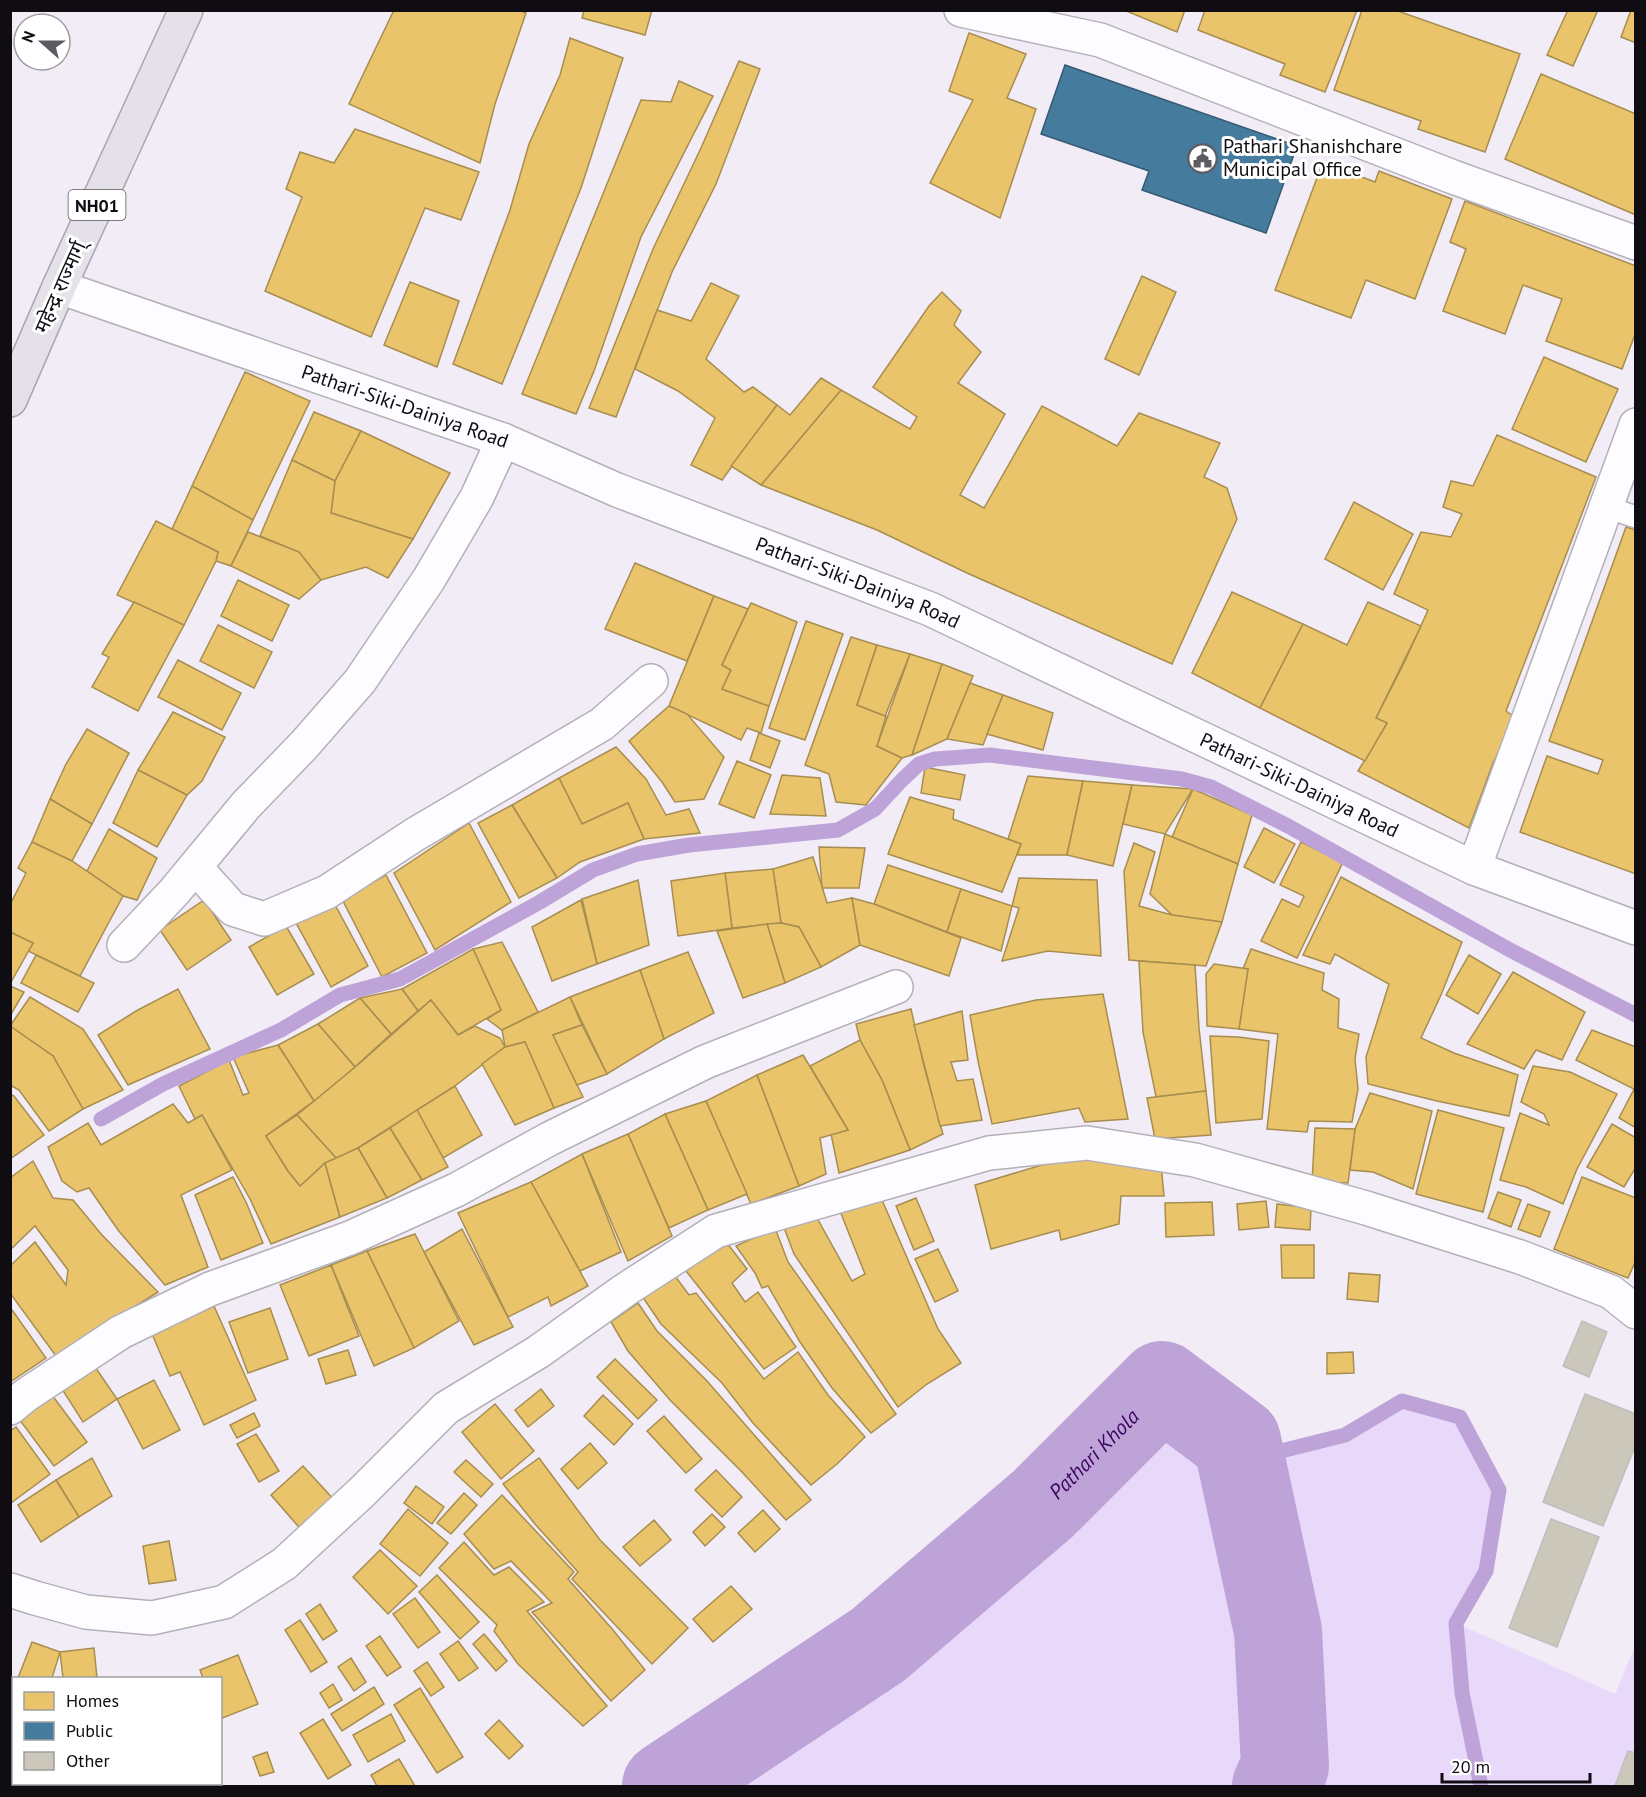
<svg xmlns="http://www.w3.org/2000/svg" width="1646" height="1797" viewBox="0 0 1646 1797" font-family="'PT Sans','Noto Sans Devanagari',sans-serif">
<rect width="100%" height="100%" fill="#f2ecf7"/>
<polygon fill="#e8d8f9" points="1162,1385 1237,1441 1241,1461 1345,1435 1402,1401 1460,1417 1499,1490 1486,1571 1456,1623 1615,1694 1635,1646 1635,1786 666,1786 878,1645 1043,1504"/>
<g fill="#e9c46a" stroke="#a88d50" stroke-width="1.5">
<polygon points="394,10 518,10 526,13 495,104 480,163 349,104"/>
<polygon points="584,10 652,10 645,35 582,18"/>
<polygon points="1124,10 1185,10 1177,32"/>
<polygon points="1205,10 1357,10 1325,92 1280,75 1285,64 1198,30"/>
<polygon points="1362,10 1395,10 1520,54 1485,152 1418,129 1421,121 1334,90"/>
<polygon points="1568,10 1598,10 1573,66 1547,55"/>
<polygon points="1631,10 1636,10 1636,43 1621,37"/>
<polygon points="969,33 1026,54 1007,98 1036,109 1000,218 930,183 973,100 949,91"/>
<polygon points="570,38 623,58 581,188 502,384 453,364 510,210 529,144 560,75"/>
<polygon points="739,61 760,69 716,184 672,272 616,417 589,408 653,249 701,148"/>
<polygon points="1541,74 1636,114 1636,215 1505,159"/>
<polygon points="679,81 713,96 641,237 594,371 576,414 522,394 641,100 671,102"/>
<polygon points="355,129 479,172 461,220 425,208 371,337 265,291 302,197 286,189 300,152 334,163"/>
<polygon points="1323,162 1375,182 1379,171 1452,199 1415,299 1366,280 1351,318 1275,290"/>
<polygon points="1465,201 1636,266 1636,332 1622,369 1546,341 1562,299 1523,285 1505,334 1443,311 1466,249 1450,242"/>
<polygon points="1142,276 1176,292 1139,375 1105,359"/>
<polygon points="410,282 459,301 437,367 384,345"/>
<polygon points="711,283 739,296 706,359 744,392 753,387 777,405 722,480 691,465 715,418 678,391 635,369 657,310 691,321"/>
<polygon points="942,292 961,311 954,325 981,352 958,383 1005,414 960,495 984,508 1042,406 1117,446 1139,413 1220,443 1204,477 1227,488 1237,519 1172,664 967,573 877,530 761,485 841,390 910,429 917,417 873,387 929,306"/>
<polygon points="1544,357 1618,389 1586,462 1512,429"/>
<polygon points="245,372 310,401 253,520 192,486"/>
<polygon points="821,378 841,390 761,485 731,466 777,405 790,415"/>
<polygon points="314,412 361,431 335,481 292,460"/>
<polygon points="361,431 450,473 413,539 331,513 335,481"/>
<polygon points="1497,435 1596,477 1506,711 1516,718 1493,763 1469,828 1358,771 1387,723 1376,718 1404,663 1428,610 1394,594 1421,532 1451,537 1462,514 1443,507 1451,481 1473,486"/>
<polygon points="292,460 335,481 331,513 413,539 388,578 366,567 321,580 299,552 260,536"/>
<polygon points="192,486 253,520 231,566 216,561 218,552 172,529"/>
<polygon points="1354,502 1413,534 1383,590 1325,559"/>
<polygon points="156,521 218,552 216,561 184,625 117,595"/>
<polygon points="1626,527 1636,530 1636,874 1520,832 1547,756 1598,774 1603,760 1549,741"/>
<polygon points="248,532 299,552 321,580 299,599 231,566"/>
<polygon points="635,563 714,596 687,661 605,629"/>
<polygon points="238,580 289,605 272,641 221,616"/>
<polygon points="1232,592 1303,624 1260,708 1192,673"/>
<polygon points="714,596 748,609 722,665 731,670 722,689 769,706 761,733 747,728 741,740 669,706"/>
<polygon points="134,602 184,625 138,711 92,687 109,657 102,654"/>
<polygon points="1368,602 1421,626 1376,718 1387,723 1365,761 1260,708 1303,624 1347,645"/>
<polygon points="751,603 797,622 769,706 722,689 731,670 722,665"/>
<polygon points="806,621 843,634 805,740 769,728"/>
<polygon points="218,625 272,652 254,688 200,661"/>
<polygon points="851,637 877,645 857,705 886,716 877,746 902,758 866,805 836,802 829,774 805,765"/>
<polygon points="877,645 910,654 885,716 857,705"/>
<polygon points="910,654 942,664 912,755 902,758 877,746"/>
<polygon points="178,660 241,693 222,730 158,697"/>
<polygon points="942,664 973,676 947,739 912,755"/>
<polygon points="970,683 1003,695 983,745 947,739"/>
<polygon points="1003,695 1053,713 1043,750 987,734"/>
<polygon points="669,706 687,714 724,757 704,799 675,802 662,782 629,741"/>
<polygon points="173,712 225,737 202,781 187,795 138,770"/>
<polygon points="87,729 129,753 92,824 50,799 66,764"/>
<polygon points="759,733 780,741 770,768 750,760"/>
<polygon points="616,747 646,779 666,815 689,809 700,833 644,839 628,803 582,824 559,778"/>
<polygon points="737,761 771,775 754,818 719,804"/>
<polygon points="925,767 965,775 960,800 921,793"/>
<polygon points="138,770 187,795 157,847 113,823"/>
<polygon points="782,775 820,778 826,816 770,814"/>
<polygon points="1028,776 1083,781 1067,855 1017,855 1021,844 1008,839"/>
<polygon points="559,778 582,824 628,803 644,839 580,862 557,878 512,805"/>
<polygon points="1083,781 1132,785 1113,866 1067,855"/>
<polygon points="1132,785 1193,789 1165,834 1123,824"/>
<polygon points="1193,789 1252,815 1238,864 1172,837"/>
<polygon points="910,797 954,810 953,819 1021,844 1002,892 888,854"/>
<polygon points="50,799 92,824 72,861 32,842"/>
<polygon points="512,805 557,878 519,898 478,823"/>
<polygon points="469,823 511,902 435,950 394,873"/>
<polygon points="1264,828 1295,844 1274,883 1244,867"/>
<polygon points="109,829 157,858 137,900 123,896 87,871"/>
<polygon points="1165,834 1238,864 1222,922 1172,915 1150,894"/>
<polygon points="32,842 72,861 123,896 80,976 28,951 33,943 10,932 10,905 26,873 18,868"/>
<polygon points="1301,842 1343,862 1297,958 1261,941 1282,899 1299,907 1304,896 1280,885"/>
<polygon points="1134,843 1155,852 1139,906 1172,915 1222,922 1206,966 1129,960 1124,871"/>
<polygon points="819,847 865,848 859,888 822,888"/>
<polygon points="813,857 827,903 852,898 860,945 821,967 799,927 781,923 773,869"/>
<polygon points="888,865 961,889 947,932 874,904"/>
<polygon points="773,869 781,923 732,928 725,873"/>
<polygon points="725,873 732,928 678,936 671,881"/>
<polygon points="386,875 427,953 382,977 342,899"/>
<polygon points="1341,877 1462,942 1441,995 1421,1038 1454,1053 1518,1075 1509,1116 1437,1101 1368,1084 1366,1057 1389,984 1335,954 1330,964 1303,955"/>
<polygon points="1019,878 1097,880 1101,956 1048,951 1002,961 1019,908 1012,906"/>
<polygon points="638,880 649,945 597,964 582,899"/>
<polygon points="961,889 1012,906 1001,951 947,932"/>
<polygon points="852,898 874,904 961,938 949,976 860,945"/>
<polygon points="204,900 231,940 187,970 160,930"/>
<polygon points="581,900 597,964 552,981 532,927"/>
<polygon points="333,901 368,966 331,987 295,921"/>
<polygon points="781,923 799,927 821,967 785,983 767,924"/>
<polygon points="767,924 785,983 743,998 717,931"/>
<polygon points="286,926 314,974 277,995 249,947"/>
<polygon points="10,932 33,943 10,984"/>
<polygon points="502,942 538,1012 502,1030 487,1019 501,1010 473,949"/>
<polygon points="473,949 501,1010 458,1035 431,1000 418,1011 402,989"/>
<polygon points="1251,949 1324,973 1322,990 1339,999 1338,1028 1359,1034 1355,1059 1358,1089 1352,1122 1309,1121 1307,1132 1267,1129 1278,1034 1239,1029 1248,969 1243,969"/>
<polygon points="688,952 714,1013 664,1039 640,970"/>
<polygon points="36,955 94,983 78,1012 21,983"/>
<polygon points="1469,955 1501,974 1478,1014 1446,995"/>
<polygon points="1139,961 1195,965 1199,1028 1206,1091 1156,1097 1143,1032"/>
<polygon points="1214,964 1248,969 1239,1029 1207,1026 1206,974"/>
<polygon points="640,970 664,1039 607,1074 570,997"/>
<polygon points="1513,972 1585,1012 1562,1060 1536,1050 1524,1069 1467,1044"/>
<polygon points="10,986 24,992 10,1016"/>
<polygon points="178,989 210,1049 128,1085 98,1035 136,1011"/>
<polygon points="402,989 418,1011 391,1034 360,998"/>
<polygon points="1103,994 1128,1119 1085,1122 1079,1108 992,1124 978,1061 970,1015 1036,1000"/>
<polygon points="30,997 83,1029 123,1090 83,1109 53,1056 10,1026"/>
<polygon points="570,997 582,1025 553,1035 583,1097 554,1108 525,1042 505,1047 502,1030"/>
<polygon points="360,998 391,1034 355,1067 318,1024"/>
<polygon points="431,1000 458,1035 475,1026 500,1038 505,1047 455,1086 358,1148 337,1159 297,1115 361,1062"/>
<polygon points="911,1009 924,1066 943,1134 910,1150 882,1080 860,1040 856,1024"/>
<polygon points="962,1011 968,1060 951,1062 957,1081 973,1079 982,1120 940,1126 914,1025"/>
<polygon points="318,1024 355,1067 314,1101 278,1045"/>
<polygon points="582,1025 607,1074 577,1085 553,1035"/>
<polygon points="10,1026 53,1056 83,1109 49,1131 19,1090 10,1085"/>
<polygon points="1592,1030 1636,1047 1636,1128 1619,1118 1634,1089 1576,1060"/>
<polygon points="1210,1036 1238,1037 1269,1041 1262,1119 1216,1123"/>
<polygon points="860,1040 882,1080 910,1150 839,1173 831,1134 848,1130 810,1066"/>
<polygon points="525,1042 554,1108 515,1125 482,1064 505,1047"/>
<polygon points="278,1045 314,1101 266,1136 288,1171 300,1186 325,1163 340,1217 271,1244 250,1199 202,1115 195,1119 179,1086 229,1060 243,1095 249,1093 233,1057"/>
<polygon points="803,1055 848,1130 820,1138 826,1174 799,1186 757,1075"/>
<polygon points="1533,1066 1570,1072 1617,1094 1577,1169 1563,1204 1526,1187 1500,1180 1520,1113 1549,1125 1544,1114 1521,1102"/>
<polygon points="757,1075 799,1186 751,1204 706,1101"/>
<polygon points="455,1086 482,1135 443,1158 417,1110"/>
<polygon points="1206,1091 1211,1135 1155,1139 1147,1098"/>
<polygon points="1370,1093 1432,1111 1413,1189 1373,1172 1350,1170 1355,1129"/>
<polygon points="10,1094 14,1096 44,1135 10,1159"/>
<polygon points="706,1101 747,1194 708,1210 665,1114"/>
<polygon points="173,1104 188,1123 202,1115 232,1170 181,1195 208,1267 165,1285 118,1230 89,1188 77,1192 62,1181 48,1147 88,1123 101,1145"/>
<polygon points="417,1110 448,1167 422,1180 390,1128"/>
<polygon points="1438,1110 1504,1128 1483,1212 1416,1194"/>
<polygon points="665,1114 708,1210 669,1228 628,1134"/>
<polygon points="297,1115 337,1159 325,1163 300,1186 288,1171 266,1136"/>
<polygon points="1612,1124 1636,1138 1636,1167 1624,1187 1587,1167"/>
<polygon points="390,1128 422,1180 387,1198 358,1148"/>
<polygon points="1315,1128 1355,1129 1348,1183 1312,1182"/>
<polygon points="628,1134 672,1236 628,1261 582,1154"/>
<polygon points="358,1148 387,1198 340,1217 325,1163"/>
<polygon points="582,1154 621,1252 580,1271 531,1182"/>
<polygon points="1093,1156 1161,1164 1164,1196 1121,1196 1119,1224 1061,1240 1059,1230 991,1249 975,1185 1045,1164"/>
<polygon points="33,1161 53,1198 73,1200 102,1235 158,1292 56,1356 10,1293 10,1266 35,1242 66,1285 68,1270 35,1226 10,1250 10,1178"/>
<polygon points="233,1177 246,1202 263,1243 221,1260 195,1195"/>
<polygon points="1582,1177 1636,1198 1636,1260 1628,1278 1554,1249"/>
<polygon points="531,1182 588,1286 551,1306 548,1297 508,1317 458,1213"/>
<polygon points="1498,1192 1521,1200 1511,1227 1488,1218"/>
<polygon points="916,1198 934,1241 914,1250 896,1206"/>
<polygon points="882,1200 938,1329 961,1363 927,1384 898,1407 794,1254 783,1225 817,1218 852,1281 865,1274 840,1211"/>
<polygon points="1266,1201 1269,1227 1239,1230 1237,1204"/>
<polygon points="1212,1202 1214,1235 1166,1237 1165,1203"/>
<polygon points="1277,1204 1311,1208 1310,1230 1275,1227"/>
<polygon points="1528,1204 1550,1212 1540,1237 1518,1229"/>
<polygon points="775,1228 788,1262 896,1414 871,1433 832,1388 800,1342 768,1286 762,1288 755,1273 736,1246"/>
<polygon points="462,1229 513,1327 474,1345 424,1252"/>
<polygon points="415,1234 459,1321 414,1348 367,1251"/>
<polygon points="723,1238 747,1269 732,1283 745,1302 758,1292 796,1347 764,1369 682,1266"/>
<polygon points="1281,1245 1314,1245 1314,1278 1282,1278"/>
<polygon points="938,1249 958,1291 935,1302 915,1259"/>
<polygon points="367,1251 414,1348 374,1366 331,1265"/>
<polygon points="331,1265 359,1336 309,1356 280,1285"/>
<polygon points="1349,1273 1380,1275 1378,1302 1347,1299"/>
<polygon points="675,1276 689,1295 696,1293 764,1379 798,1352 828,1395 865,1437 837,1464 811,1485 753,1423 722,1383 661,1324 642,1296"/>
<polygon points="638,1303 657,1331 707,1381 811,1500 786,1520 742,1472 670,1400 628,1351 611,1322"/>
<polygon points="214,1306 256,1400 204,1425 180,1372 170,1376 152,1334"/>
<polygon points="10,1307 46,1358 10,1382"/>
<polygon points="270,1308 288,1359 248,1373 229,1322"/>
<polygon points="348,1350 356,1375 326,1384 318,1359"/>
<polygon points="1353,1352 1354,1373 1327,1374 1327,1353"/>
<polygon points="615,1359 657,1400 638,1419 597,1377"/>
<polygon points="93,1364 117,1399 83,1422 60,1386"/>
<polygon points="154,1380 180,1430 143,1449 117,1399"/>
<polygon points="541,1389 554,1406 528,1427 515,1410"/>
<polygon points="52,1395 87,1442 54,1466 19,1419"/>
<polygon points="603,1395 633,1424 614,1445 584,1416"/>
<polygon points="495,1404 534,1451 501,1479 462,1432"/>
<polygon points="254,1413 260,1426 237,1438 230,1425"/>
<polygon points="664,1416 702,1459 686,1473 647,1431"/>
<polygon points="16,1427 50,1474 11,1503 10,1431"/>
<polygon points="256,1434 279,1471 259,1482 237,1444"/>
<polygon points="590,1443 607,1463 578,1489 561,1469"/>
<polygon points="92,1458 112,1496 79,1517 56,1480"/>
<polygon points="539,1458 600,1540 688,1628 652,1664 572,1579 578,1572 535,1524 503,1484"/>
<polygon points="466,1460 493,1484 481,1497 454,1472"/>
<polygon points="303,1466 337,1503 304,1533 271,1495"/>
<polygon points="716,1470 742,1497 722,1517 695,1490"/>
<polygon points="56,1480 79,1517 41,1542 18,1505"/>
<polygon points="416,1486 444,1507 432,1524 404,1503"/>
<polygon points="464,1493 477,1505 451,1534 437,1523"/>
<polygon points="502,1495 574,1572 568,1579 613,1630 645,1670 611,1701 532,1612 552,1603 511,1561 494,1569 464,1534"/>
<polygon points="408,1509 448,1543 420,1576 380,1544"/>
<polygon points="763,1510 780,1529 755,1552 738,1533"/>
<polygon points="712,1514 725,1527 705,1546 693,1532"/>
<polygon points="654,1520 671,1540 640,1566 623,1547"/>
<polygon points="169,1541 176,1580 149,1584 143,1546"/>
<polygon points="464,1542 494,1575 509,1567 544,1602 527,1611 607,1706 583,1726 518,1664 494,1631 497,1625 439,1568"/>
<polygon points="380,1550 417,1586 388,1614 353,1577"/>
<polygon points="437,1575 479,1622 460,1639 419,1592"/>
<polygon points="731,1586 752,1609 713,1642 693,1619"/>
<polygon points="415,1598 440,1632 418,1648 393,1614"/>
<polygon points="320,1604 337,1631 323,1640 306,1614"/>
<polygon points="300,1620 327,1662 311,1672 285,1630"/>
<polygon points="484,1634 507,1661 496,1671 473,1644"/>
<polygon points="380,1636 401,1667 387,1676 366,1646"/>
<polygon points="458,1641 478,1668 459,1681 440,1654"/>
<polygon points="32,1642 60,1652 52,1678 18,1678"/>
<polygon points="94,1648 97,1678 63,1678 60,1652"/>
<polygon points="238,1655 258,1704 220,1719 220,1678 203,1678 200,1670"/>
<polygon points="351,1658 366,1682 354,1691 338,1667"/>
<polygon points="427,1662 444,1687 431,1696 414,1671"/>
<polygon points="333,1684 342,1700 329,1708 320,1693"/>
<polygon points="374,1687 384,1704 342,1731 331,1714"/>
<polygon points="420,1688 463,1757 437,1773 394,1705"/>
<polygon points="391,1714 405,1741 368,1762 353,1735"/>
<polygon points="323,1719 351,1765 328,1779 300,1733"/>
<polygon points="499,1720 523,1746 509,1759 485,1734"/>
<polygon points="267,1752 274,1772 260,1776 253,1757"/>
<polygon points="399,1759 415,1786 377,1786 371,1775"/>
</g>
<polygon fill="#457b9d" stroke="#355a73" stroke-width="1.5" points="1065,65 1297,146 1266,233 1142,190 1149,171 1041,134"/>
<g fill="none" stroke-linecap="round" stroke-linejoin="round">
<g stroke="#bea3d8" stroke-width="15">
<polyline points="101,1119 163,1084 281,1030 340,995 400,979 540,902 593,870 637,854 689,845 838,830 875,809 902,780 919,764 935,759 990,755 1182,779 1211,787 1288,826 1510,950 1636,1015"/>
<polyline points="1241,1461 1345,1435 1402,1401 1460,1417 1499,1490 1486,1571 1456,1623 1462,1693 1481,1786"/>
</g>
<path stroke="#bea3d8" stroke-width="88" id="s1" d="M666,1786L878,1645L1043,1504L1162,1385L1237,1441L1278,1631L1285,1766L1276,1786"/>
</g>
<g fill="#ccc7bb" stroke="#c0bdbe" stroke-width="1.5">
<polygon points="1582,1321 1607,1332 1589,1377 1563,1366"/>
<polygon points="1585,1394 1636,1414 1636,1444 1603,1526 1543,1502"/>
<polygon points="1551,1519 1599,1537 1557,1647 1509,1628"/>
<polygon points="1628,1751 1636,1753 1636,1786 1615,1786"/>
</g>
<g fill="none" stroke-linecap="round" stroke-linejoin="round">
<defs>
<polyline id="service" points="1606,507 1636,517"/>
<g id="minor">
<polyline points="961,10 1100,40 1453,177 1636,243"/>
<polyline points="195,867 233,909 264,919 327,892 414,835 602,724 651,681"/>
<polyline points="1474,868 1636,425"/>
<polyline points="124,945 174,892 246,805 304,745 360,681 429,579 477,497 503,440"/>
<polyline points="10,1408 26,1395 121,1332 210,1289 350,1238 456,1190 549,1139 705,1062 896,987"/>
<polyline points="10,1590 35,1598 86,1612 152,1618 224,1602 284,1564 361,1493 446,1408 538,1352 625,1290 716,1231 989,1153 1087,1143 1195,1160 1366,1208 1520,1257 1611,1292 1636,1312"/>
</g>
<g id="secondary">
<path id="s2" d="M59,287L503,440L617,490L930,609L1474,868L1636,928"/>
</g>
<polyline id="trunk" points="10,400 59,287 186,10"/>
</defs>
<use href="#service" stroke="#b4b0b8" stroke-width="24"/>
<use href="#minor" stroke="#b4b0b8" stroke-width="36"/>
<use href="#secondary" stroke="#b4b0b8" stroke-width="36"/>
<use href="#trunk" stroke="#aca4b2" stroke-width="36"/>
<use href="#service" stroke="#fdfcfe" stroke-width="21"/>
<use href="#minor" stroke="#fdfcfe" stroke-width="33"/>
<use href="#secondary" stroke="#fdfcfe" stroke-width="33"/>
<use href="#trunk" stroke="#e5e1e9" stroke-width="33"/>
</g>
<defs>
<symbol id="civic-ring" viewBox="-11 -11 22 22"><circle r="9.5" fill="#fff" stroke="#5e5a62" stroke-width="1.5"/><path d="M-.6-6.5H3V-4.5H.6V-3L4-1V1h2V6H-6V1h2V-1L-.6-3ZM-1.2 2.5V6h2.4V2.5Z" fill="#5e5a62"/></symbol>
</defs>
<g fill-rule="evenodd">
<use href="#civic-ring" x="1186" y="142" width="33" height="33"/>
</g>
<g text-anchor="middle" dominant-baseline="central" stroke-width="6" stroke-linejoin="round" paint-order="stroke">
<rect fill="#fff" stroke="#575559" stroke-width="1.5" x="68.5" y="190" width="57" height="30" rx="4.5"/>
<g font-size="18" font-weight="bold" fill="#0f0c12">
<text x="97" y="205">NH01</text>
</g>
<g font-size="20" fill="#0f0c12" stroke="#fff" text-anchor="start">
<text x="1223" y="146">Pathari Shanishchare<tspan x="1223" dy="23">Municipal Office</tspan></text>
</g>
<g font-size="20" fill="#0f0c12" stroke="#fff">
<text transform="translate(60 287) rotate(-66)">महेन्द्र राज्मार्ग्</text>
<text stroke="none"><textPath href="#s2" startOffset="366">Pathari-Siki-Dainiya Road</textPath></text>
<text stroke="none"><textPath href="#s2" startOffset="852">Pathari-Siki-Dainiya Road</textPath></text>
<text stroke="none"><textPath href="#s2" startOffset="1338">Pathari-Siki-Dainiya Road</textPath></text>
</g>
<g font-size="21" font-style="italic" fill="#3c055e" stroke="#fff">
<text stroke="none"><textPath href="#s1" startOffset="543">Pathari Khola</textPath></text>
</g>
</g>
<rect width="1646" height="1797" fill="none" stroke="#0f0c12" stroke-width="24"/>
<rect x="12" y="1677" width="210" height="108" fill="#ffffff" stroke="#9f9ea0" stroke-width="1.5"/>
<rect x="24" y="1692" width="30" height="18" fill="#e9c46a" stroke="#9f9ea0" stroke-width="1.5"/>
<text x="66" y="1707" font-size="18" fill="#0f0c12">Homes</text>
<rect x="24" y="1722" width="30" height="18" fill="#457b9d" stroke="#9f9ea0" stroke-width="1.5"/>
<text x="66" y="1737" font-size="18" fill="#0f0c12">Public</text>
<rect x="24" y="1752" width="30" height="18" fill="#ccc7bb" stroke="#9f9ea0" stroke-width="1.5"/>
<text x="66" y="1767" font-size="18" fill="#0f0c12">Other</text>
<g transform="translate(42 42) rotate(291)"><circle r="28" fill="#ffffff" stroke="#9f9ea0" stroke-width="1.5"/>
<path d="M0-4.5L10 22L0 15L-10 22Z" fill="#5e5a62"/>
<text y="-9" font-size="16" font-weight="bold" text-anchor="middle" fill="#0f0c12">N</text>
</g>
<path d="M1442 1773v9h148v-9" fill="none" stroke="#0f0c12" stroke-width="3"/>
<text x="1451" y="1773" font-size="18" fill="#0f0c12" stroke="#ffffff" stroke-width="4.5" paint-order="stroke">20 m</text>
</svg>
